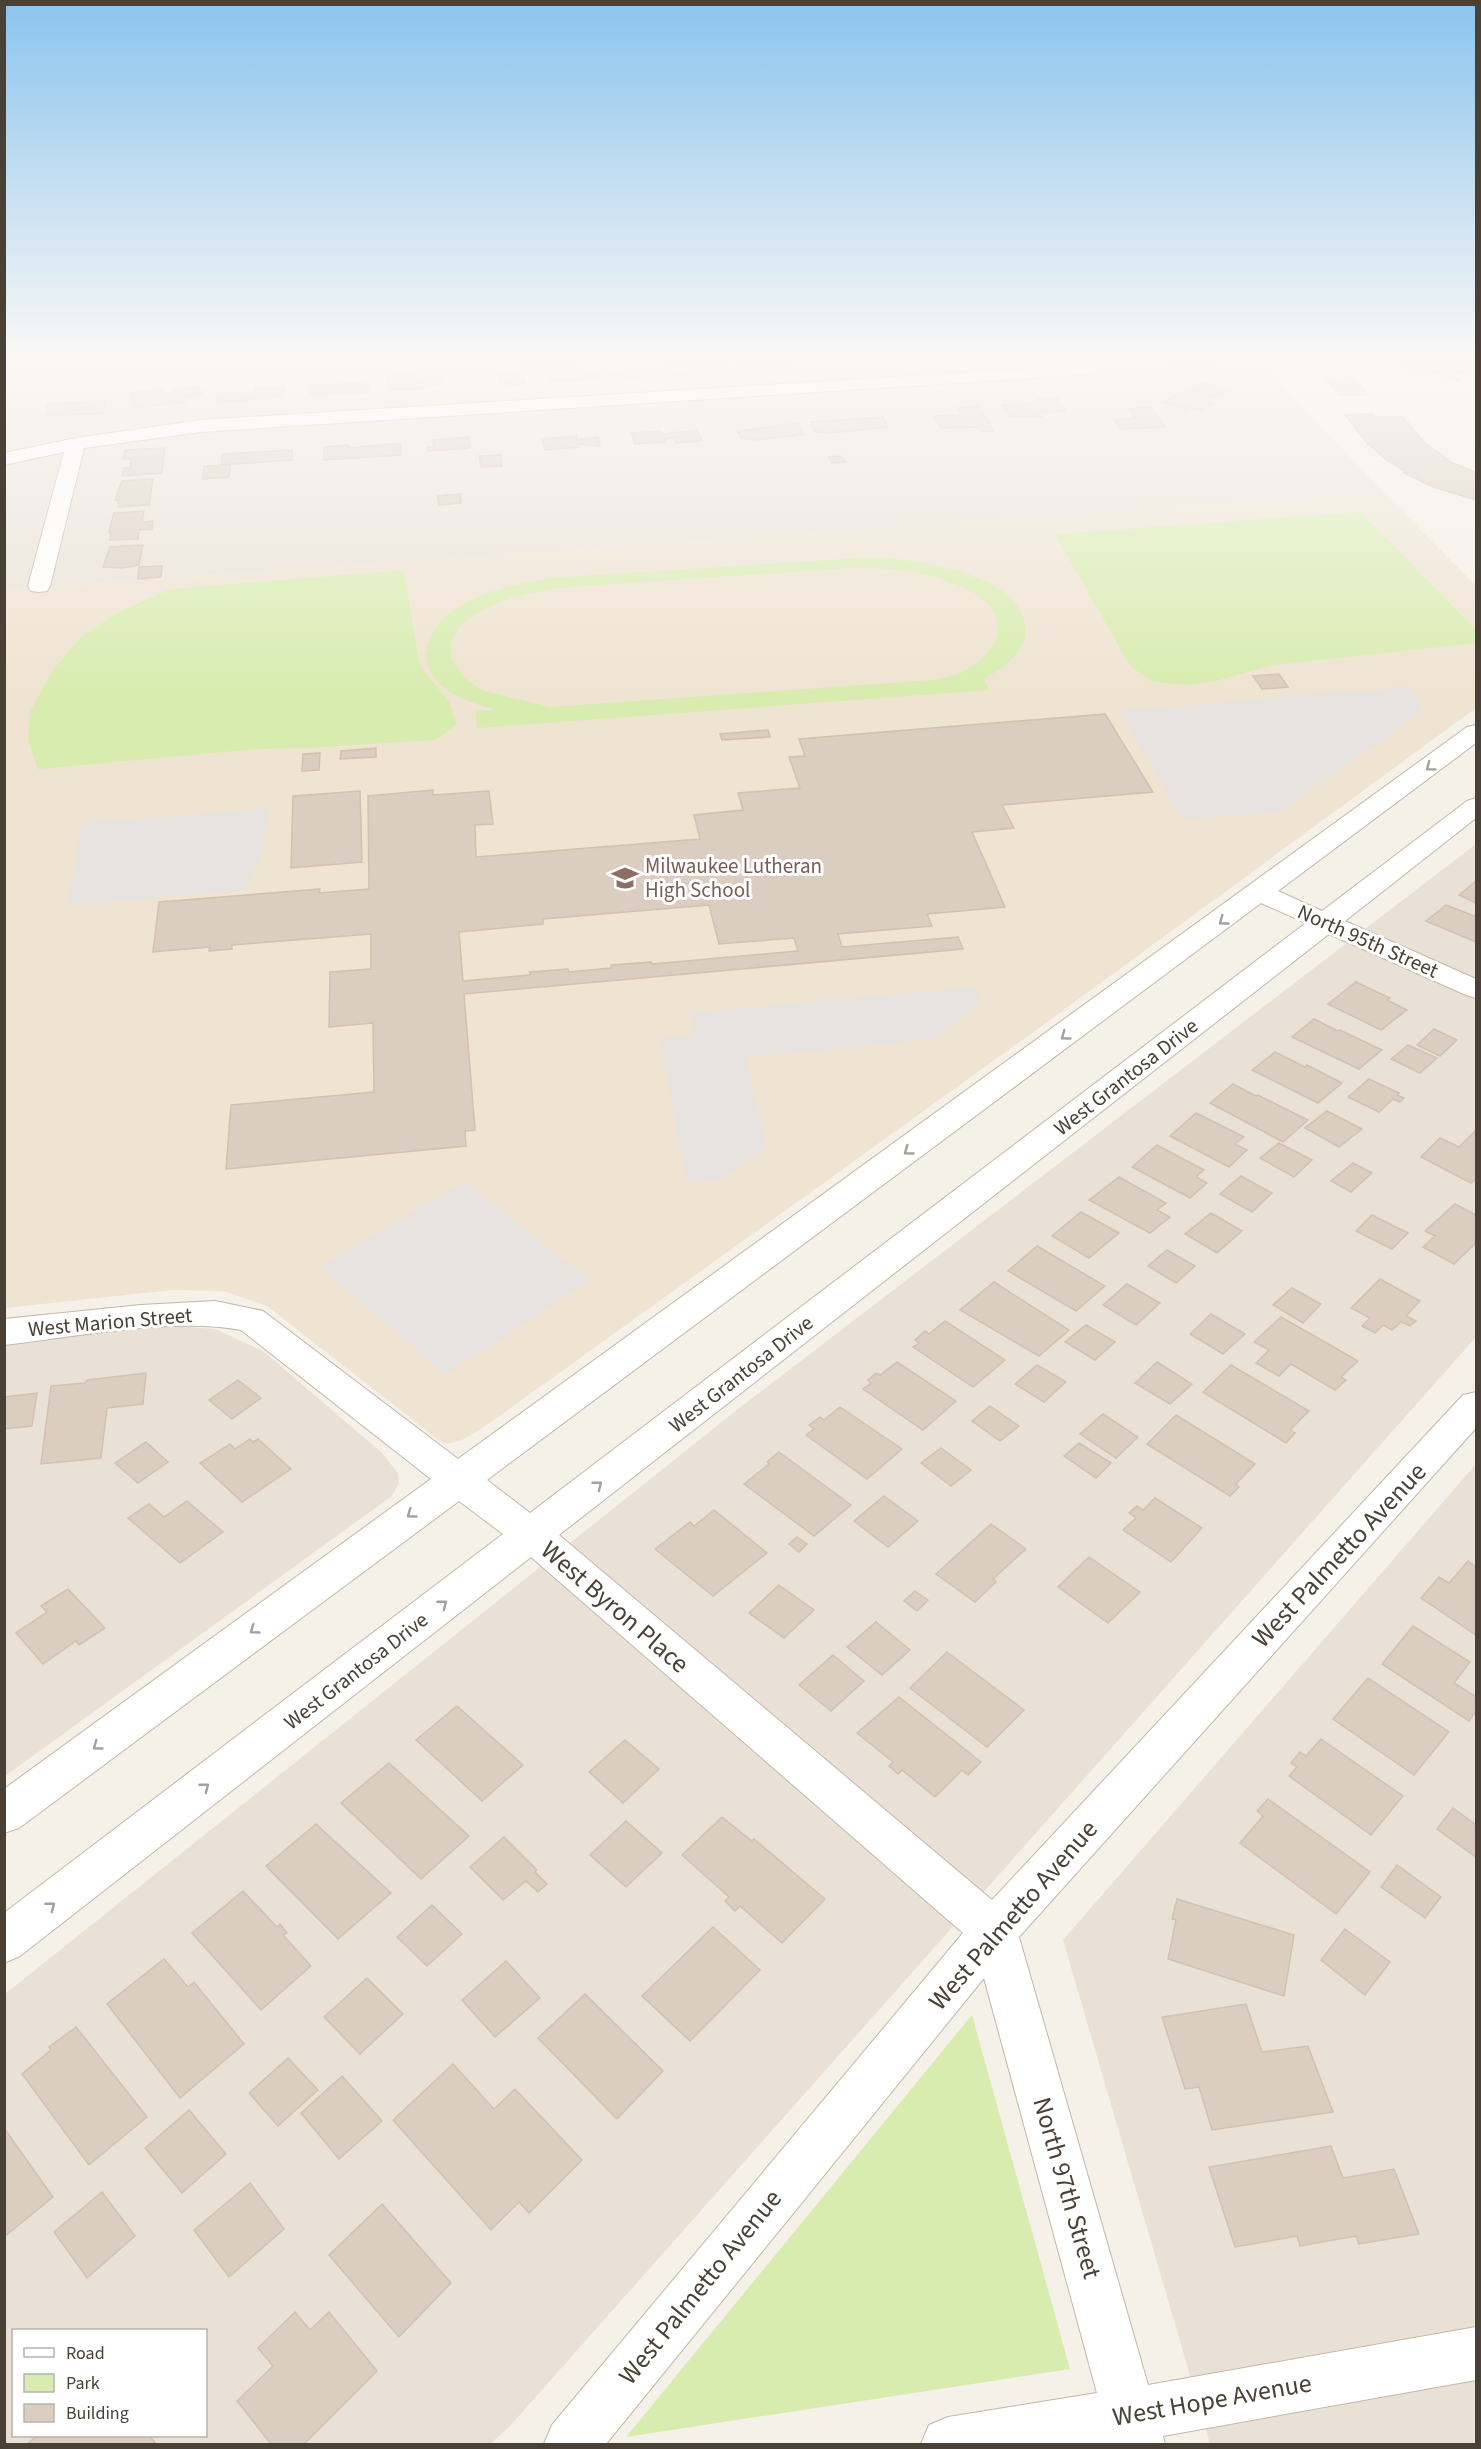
<svg xmlns="http://www.w3.org/2000/svg" width="1481" height="2449" viewBox="0 0 1481 2449" font-family="'Source Sans 3',sans-serif">
<rect width="100%" height="100%" fill="#f5f0e8"/>
<g fill="#eae1d6" fill-rule="evenodd">
<polygon points="277,358 1256,358 1384,493 5,590 5,372"/>
<path d="M1476,844V1337L509,2427L490,2444H5V1994L738,1409ZM14,2330H206V2436H14Z"/>
<polygon points="174,1326 215,1329 263,1351 381,1452 398,1473 399,1483 392,1496 5,1776 4,1342 126,1328"/>
<polygon points="1476,1464 1476,2444 1210,2444 1063,1940"/>
</g>
<g fill="#efe3d1">
<polygon points="5,358 277,358 5,372"/>
<polygon points="1384,493 1476,586 1476,708 1039,1028 484,1427 460,1441 444,1444 267,1306 224,1291 172,1290 5,1308 5,590"/>
</g>
<g fill="#d7ecae" fill-rule="evenodd">
<polygon points="1360,512 1476,630 1476,643 1273,665 1219,680 1187,685 1154,682 1130,666 1055,534"/>
<path d="M877,557C918,561 1016,572 1025,624C1029,652 1005,666 984,679L989,690L477,728L476,711L495,710C479,704 457,699 444,688C432,678 423,662 427,647C439,598 506,587 549,578ZM864,567C891,569 924,571 949,582C961,586 977,593 986,602C1013,630 989,660 960,673C952,676 942,678 933,680L550,707L484,691L463,677L451,657V643L461,624L483,610L510,598L557,588Z"/>
<polygon points="403,570 420,666 449,702 457,725 434,740 306,748 256,749 38,769 28,740 30,712 53,670 81,637 117,613 170,589"/>
<polygon points="972,2015 1070,2369 626,2437"/>
</g>
<g fill="#e6e3e0">
<polygon points="1408,687 1423,707 1401,727 1279,812 1183,819 1120,711"/>
<polygon points="267,809 263,849 246,890 81,904 69,902 82,823"/>
<polygon points="976,987 979,1003 934,1039 745,1057 766,1147 719,1180 687,1182 660,1038 696,1035 691,1013"/>
<polygon points="464,1182 589,1280 445,1375 320,1267"/>
</g>
<g fill="#dbcdc0" stroke="#d3c1af" stroke-width="1.5" fill-rule="evenodd">
<polygon points="646,358 663,358 664,363 648,364"/>
<polygon points="721,358 727,372 695,372 696,374 673,376 668,361"/>
<polygon points="800,358 854,358 856,363 843,363 842,361 819,364 817,362 802,363"/>
<polygon points="1161,358 1203,358 1217,371 1177,375"/>
<polygon points="1389,358 1476,358 1476,374 1451,372 1461,382 1435,372 1416,375"/>
<polygon points="787,359 790,366 766,366 768,369 737,371 733,361 763,360 764,362"/>
<polygon points="541,361 542,368 524,369 523,362"/>
<polygon points="574,362 576,369 582,369 583,372 598,371 600,379 550,381 546,364"/>
<polygon points="646,369 649,376 624,378 623,375 612,376 610,371"/>
<polygon points="512,371 524,373 526,384 508,386 508,382 499,383 498,374 513,374"/>
<polygon points="411,375 412,379 442,376 443,384 424,385 424,389 389,390 387,376"/>
<polygon points="1354,377 1367,395 1339,395 1326,378"/>
<polygon points="368,382 369,392 309,395 310,386"/>
<polygon points="1203,383 1230,391 1204,400 1214,403 1200,410 1191,407 1185,409 1162,402"/>
<polygon points="199,386 202,395 184,397 185,402 135,408 130,393 161,389 163,395 175,393 174,389"/>
<polygon points="285,387 284,396 241,401 241,394 255,393 255,388"/>
<polygon points="240,393 239,401 217,402 218,394"/>
<polygon points="1057,398 1066,411 1038,413 1042,417 1010,416 1002,405 1020,404 1023,406 1029,406 1026,403 1039,402 1037,399"/>
<polygon points="106,401 103,414 45,415 48,404"/>
<polygon points="979,406 994,431 982,432 979,427 941,428 934,416 961,415 957,408"/>
<polygon points="1151,407 1165,427 1121,429 1114,420 1135,418 1128,409"/>
<polygon points="1373,414 1376,417 1403,417 1426,444 1448,459 1444,460 1476,472 1476,500 1433,487 1404,473 1407,472 1388,461 1368,444 1345,415"/>
<polygon points="883,417 888,427 831,433 815,432 810,422 856,419 858,423 861,423 858,419"/>
<polygon points="798,423 804,434 792,436 757,440 741,438 737,431"/>
<polygon points="697,430 702,441 676,443 674,438 665,439 666,442 635,444 631,433 661,431 663,434"/>
<polygon points="576,436 577,440 598,437 600,446 578,444 579,447 545,450 542,439"/>
<polygon points="469,437 470,448 428,451 427,447 434,446 433,440"/>
<polygon points="400,443 401,455 324,460 324,447 349,445 349,448"/>
<polygon points="165,448 162,473 122,476 124,468 130,468 131,459 123,459 125,450"/>
<polygon points="292,450 292,460 221,465 222,454"/>
<polygon points="501,455 502,466 481,467 479,456"/>
<polygon points="841,456 845,462 832,463 828,457"/>
<polygon points="230,465 229,477 203,479 204,466"/>
<polygon points="153,479 149,505 118,507 119,500 115,500 122,481"/>
<polygon points="460,494 461,503 439,505 438,496"/>
<polygon points="144,511 142,522 153,521 152,529 139,530 138,539 110,540 111,532 109,532 114,513"/>
<polygon points="143,545 139,565 122,568 103,567 110,547"/>
<polygon points="162,566 161,577 138,579 139,567"/>
<polygon points="1279,674 1288,687 1262,689 1253,676"/>
<path d="M1105,714L1153,792L1002,805L1014,828L972,832L1005,907L927,914L932,926L838,934L842,947L958,937L963,949L464,994L475,1130L465,1131L466,1146L226,1169L231,1105L374,1092L373,1023L329,1027L330,972L371,969V934L232,945V949L209,951L210,947L153,952L159,902L320,889L319,893L369,889L368,796L433,790V795L489,791L493,824L475,825L476,857L700,839L694,815L743,810L738,793L800,788L789,757L805,756L799,739ZM709,905L719,944L794,938L798,951L652,964L651,962L611,965V968L569,972L568,969L530,972V975L463,981L459,932L543,924V919Z"/>
<polygon points="768,730 770,737 722,740 720,734"/>
<polygon points="376,748 376,757 340,759 341,751"/>
<polygon points="320,753 319,770 302,771 303,754"/>
<polygon points="360,791 362,862 291,868 293,796"/>
<polygon points="1476,881 1476,903 1459,895"/>
<polygon points="1446,905 1474,916 1476,914 1476,942 1426,921"/>
<polygon points="1356,982 1390,998 1387,1000 1407,1010 1381,1030 1328,1004"/>
<polygon points="1314,1019 1338,1031 1340,1030 1382,1050 1359,1069 1292,1037"/>
<polygon points="1434,1029 1457,1040 1440,1056 1417,1045"/>
<polygon points="1408,1045 1437,1058 1420,1073 1391,1059"/>
<polygon points="1275,1052 1305,1067 1307,1065 1342,1083 1318,1103 1252,1070"/>
<polygon points="1369,1079 1399,1093 1397,1095 1404,1098 1400,1102 1393,1099 1379,1112 1348,1097"/>
<polygon points="1233,1084 1256,1096 1258,1095 1308,1120 1283,1142 1210,1103"/>
<polygon points="1327,1111 1362,1129 1339,1147 1305,1128"/>
<polygon points="1196,1113 1244,1137 1235,1144 1247,1150 1229,1167 1170,1136"/>
<polygon points="1476,1130 1476,1179 1471,1183 1421,1157 1440,1138 1459,1147"/>
<polygon points="1279,1143 1312,1160 1294,1177 1260,1158"/>
<polygon points="1157,1145 1204,1170 1196,1177 1207,1183 1190,1198 1132,1167"/>
<polygon points="1353,1163 1372,1173 1351,1192 1331,1181"/>
<polygon points="1241,1176 1272,1193 1252,1212 1220,1194"/>
<polygon points="1119,1177 1166,1203 1157,1210 1170,1217 1150,1233 1089,1200"/>
<polygon points="1455,1204 1476,1215 1476,1243 1454,1264 1423,1247 1435,1236 1425,1231"/>
<polygon points="1081,1212 1119,1233 1089,1258 1052,1236"/>
<polygon points="1211,1213 1242,1231 1217,1253 1185,1234"/>
<polygon points="1372,1215 1408,1233 1392,1249 1356,1231"/>
<polygon points="1037,1246 1105,1286 1076,1311 1008,1271"/>
<polygon points="1167,1250 1195,1266 1176,1283 1148,1266"/>
<polygon points="1380,1279 1420,1301 1406,1316 1416,1321 1410,1326 1401,1322 1392,1330 1383,1325 1375,1333 1362,1326 1370,1318 1351,1308"/>
<polygon points="994,1282 1069,1330 1039,1356 960,1310"/>
<polygon points="1127,1284 1160,1303 1136,1325 1103,1305"/>
<polygon points="1292,1288 1321,1304 1303,1323 1273,1305"/>
<polygon points="1211,1314 1245,1334 1223,1354 1190,1334"/>
<polygon points="1281,1317 1358,1361 1341,1377 1346,1380 1335,1390 1291,1364 1279,1376 1256,1363 1269,1350 1254,1342"/>
<polygon points="945,1321 1005,1360 973,1387 913,1347 919,1343 915,1340 925,1331 929,1334"/>
<polygon points="1086,1325 1115,1342 1095,1360 1065,1342"/>
<polygon points="897,1362 956,1401 923,1430 863,1389 871,1383 868,1380 876,1373 880,1375"/>
<polygon points="1157,1362 1192,1384 1170,1404 1135,1383"/>
<polygon points="1037,1365 1066,1382 1044,1402 1015,1384"/>
<polygon points="1231,1365 1309,1411 1290,1430 1295,1433 1286,1443 1203,1392"/>
<polygon points="146,1373 143,1404 107,1408 101,1458 41,1464 51,1386 85,1383 87,1380"/>
<polygon points="238,1380 261,1398 232,1419 209,1400"/>
<polygon points="37,1393 32,1426 4,1429 4,1397"/>
<polygon points="990,1406 1019,1426 1000,1441 972,1421"/>
<polygon points="840,1407 902,1449 867,1479 806,1435 814,1429 809,1425 820,1417 824,1420"/>
<polygon points="1103,1414 1138,1437 1116,1458 1080,1434"/>
<polygon points="1176,1415 1255,1464 1236,1484 1239,1487 1230,1496 1147,1444"/>
<polygon points="250,1439 253,1442 258,1439 291,1469 242,1502 200,1463 230,1444 235,1449"/>
<polygon points="146,1442 168,1462 138,1483 115,1463"/>
<polygon points="1079,1443 1111,1463 1096,1478 1064,1456"/>
<polygon points="941,1448 971,1470 951,1486 921,1463"/>
<polygon points="779,1452 851,1505 814,1536 744,1484 769,1464 767,1462"/>
<polygon points="884,1496 918,1521 888,1547 854,1521"/>
<polygon points="1155,1498 1202,1528 1171,1562 1123,1530 1136,1518 1129,1513 1137,1506 1143,1510"/>
<polygon points="187,1501 223,1532 180,1563 128,1518 149,1504 164,1517"/>
<polygon points="714,1510 767,1553 713,1596 655,1549 690,1522 694,1526"/>
<polygon points="991,1524 1026,1549 993,1579 996,1582 975,1602 936,1574"/>
<polygon points="797,1537 807,1544 799,1552 789,1544"/>
<polygon points="1089,1557 1140,1592 1108,1623 1058,1587"/>
<polygon points="1468,1561 1476,1567 1476,1635 1421,1598 1439,1577 1449,1583"/>
<polygon points="779,1585 814,1610 784,1638 749,1613"/>
<polygon points="68,1589 105,1628 79,1645 76,1641 43,1664 16,1633 47,1612 41,1606"/>
<polygon points="915,1591 928,1600 917,1611 904,1601"/>
<polygon points="876,1622 910,1650 882,1675 847,1647"/>
<polygon points="1413,1626 1470,1662 1454,1683 1476,1697 1476,1711 1469,1721 1382,1664"/>
<polygon points="947,1652 1024,1710 987,1747 910,1688"/>
<polygon points="833,1655 864,1681 831,1711 799,1685"/>
<polygon points="1368,1678 1449,1732 1414,1775 1333,1719"/>
<polygon points="899,1697 981,1762 968,1775 962,1770 935,1797 902,1770 898,1774 889,1766 893,1762 857,1733"/>
<polygon points="457,1706 523,1765 482,1801 416,1740"/>
<polygon points="1321,1739 1403,1796 1371,1835 1289,1776 1297,1767 1291,1763 1300,1752 1306,1756"/>
<polygon points="625,1740 659,1769 623,1803 589,1772"/>
<polygon points="389,1763 469,1836 421,1879 341,1803"/>
<polygon points="1268,1799 1370,1872 1336,1914 1240,1843 1263,1816 1257,1811"/>
<polygon points="1453,1808 1476,1825 1476,1857 1437,1829"/>
<polygon points="722,1817 752,1841 754,1839 825,1899 782,1943 740,1906 735,1911 725,1901 729,1897 682,1855"/>
<polygon points="626,1821 662,1853 626,1887 590,1855"/>
<polygon points="316,1824 391,1893 338,1939 266,1866"/>
<polygon points="504,1837 537,1870 535,1872 547,1884 538,1892 526,1881 503,1900 470,1867"/>
<polygon points="1397,1865 1441,1897 1425,1918 1381,1887"/>
<polygon points="243,1891 277,1927 280,1924 287,1933 283,1935 311,1966 261,2010 192,1933"/>
<polygon points="1177,1899 1294,1935 1284,1996 1168,1959 1176,1920 1172,1919"/>
<polygon points="432,1905 462,1934 427,1966 397,1937"/>
<polygon points="713,1927 760,1970 690,2041 642,1996"/>
<polygon points="1345,1929 1390,1962 1365,1995 1321,1960"/>
<polygon points="164,1959 188,1987 194,1982 244,2044 180,2098 107,2004"/>
<polygon points="506,1961 540,1998 495,2037 462,2000"/>
<polygon points="367,1978 403,2014 360,2054 324,2017"/>
<polygon points="585,1994 663,2071 617,2119 538,2038"/>
<polygon points="1246,2004 1262,2052 1308,2046 1333,2112 1212,2130 1199,2087 1185,2089 1162,2017"/>
<polygon points="76,2027 147,2117 89,2165 22,2074 51,2050 49,2047"/>
<polygon points="288,2058 318,2090 278,2126 249,2093"/>
<polygon points="453,2064 494,2109 515,2089 582,2160 529,2213 519,2202 491,2230 393,2120"/>
<polygon points="342,2076 382,2121 339,2159 301,2113"/>
<polygon points="189,2110 226,2154 182,2193 145,2148"/>
<polygon points="4,2128 53,2197 4,2237"/>
<polygon points="1331,2146 1343,2178 1394,2169 1419,2234 1359,2244 1356,2236 1300,2246 1297,2236 1235,2247 1209,2167"/>
<polygon points="250,2183 284,2229 229,2277 194,2230"/>
<polygon points="102,2192 135,2236 87,2278 54,2232"/>
<polygon points="382,2204 451,2283 399,2337 329,2255"/>
<polygon points="295,2312 310,2330 329,2312 377,2371 304,2444 271,2444 237,2401 273,2366 258,2348"/>
<polygon points="37,2436 150,2436 156,2444 27,2444"/>
</g>
<g fill="none" stroke-linecap="round" stroke-linejoin="round">
<defs>
<g id="minor">
<polygon points="1088,365 1094,366 1097,370 1094,374 201,432 84,448 50,586 47,591 39,592 31,591 28,586 64,452 4,465 4,453 76,438 201,420"/>
<path d="M1476,725V743L1278,891L1322,911L1467,801L1476,798V818L1345,921L1476,979V998L1466,995L1329,934L559,1535L992,1900L1463,1395L1476,1392V1428L1019,1937L1148,2385L1476,2327V2380L1163,2436L1165,2444H921L929,2425L948,2417L1097,2393L984,1978L606,2444H544L552,2425L963,1933L531,1557L20,1956L4,1963V1913L503,1534L459,1501L19,1828L4,1833V1789L431,1479L241,1330C173,1317 74,1337 4,1345V1319L141,1305L215,1301L263,1311L458,1459L1467,727ZM1261,903L1306,923L530,1513L487,1480Z"/>
</g>
</defs>
<use href="#minor" stroke="#c2b7aa" stroke-width="2"/>
<use href="#minor" fill="#fff" fill-rule="evenodd"/>
</g>
<defs><path id="oneway-chevron" d="M-2-3.5L2.5 0L-2 3.5" fill="none" stroke-width="1.6" stroke-linecap="round" stroke-linejoin="round" transform="scale(1.5)"/></defs>
<g stroke="#a4a09a">
<use href="#oneway-chevron" transform="translate(1430 767) rotate(143)"/>
<use href="#oneway-chevron" transform="translate(1223 921) rotate(144)"/>
<use href="#oneway-chevron" transform="translate(1065 1036) rotate(144)"/>
<use href="#oneway-chevron" transform="translate(908 1151) rotate(144)"/>
<use href="#oneway-chevron" transform="translate(598 1485) rotate(-38)"/>
<use href="#oneway-chevron" transform="translate(411 1514) rotate(144)"/>
<use href="#oneway-chevron" transform="translate(443 1604) rotate(-38)"/>
<use href="#oneway-chevron" transform="translate(254 1630) rotate(144)"/>
<use href="#oneway-chevron" transform="translate(97 1746) rotate(144)"/>
<use href="#oneway-chevron" transform="translate(205 1787) rotate(-38)"/>
<use href="#oneway-chevron" transform="translate(51 1906) rotate(-38)"/>
</g>
<linearGradient id="sky" x2="0" y2="1"><stop stop-color="#8bc4ee"/><stop offset="0.51" stop-color="#faf8f5"/><stop offset="1" stop-color="#faf8f5" stop-opacity="0"/></linearGradient>
<rect width="1481" height="700" fill="url(#sky)"/>
<defs>
<symbol id="school-bare" viewBox="-9 -9 18 18"><path d="M0-5L7-2L0 1L-7-2ZM-4 1L0 2.5L4 1V4Q0 6-4 4Z" fill="#8d6e63" stroke="#fff" stroke-width="2.5" paint-order="stroke"/></symbol>
</defs>
<g fill-rule="evenodd">
<use href="#school-bare" x="606" y="859" width="38" height="38"/>
</g>
<g text-anchor="middle" dominant-baseline="central" stroke-width="6" stroke-linejoin="round" paint-order="stroke">
<g font-size="21" fill="#785e54" stroke="#fff" text-anchor="start">
<text x="645" y="866">Milwaukee Lutheran<tspan x="645" dy="24">High School</tspan></text>
</g>
<g font-size="21" fill="#494036" stroke="#fff">
<text transform="translate(1368 941) rotate(24)">North 95th Street</text>
<text transform="translate(1126 1077) rotate(-38)">West Grantosa Drive</text>
<text transform="translate(110 1322) rotate(-5)">West Marion Street</text>
<text transform="translate(741 1374) rotate(-38)">West Grantosa Drive</text>
<text transform="translate(356 1671) rotate(-38)">West Grantosa Drive</text>
</g>
<g font-size="26" fill="#494036" stroke="#fff">
<text transform="translate(1339 1555) rotate(-47)">West Palmetto Avenue</text>
<text transform="translate(615 1607) rotate(41)">West Byron Place</text>
<text transform="translate(1013 1915) rotate(-49)">West Palmetto Avenue</text>
<text transform="translate(1067 2188) rotate(74)">North 97th Street</text>
<text transform="translate(700 2287) rotate(-51)">West Palmetto Avenue</text>
<text transform="translate(1212 2400) rotate(-10)">West Hope Avenue</text>
</g>
</g>
<rect width="1481" height="2449" fill="none" stroke="#494036" stroke-width="12"/>
<rect x="12" y="2329" width="195" height="108" fill="#ffffff" stroke="#b6b3af" stroke-width="1.5"/>
<rect x="24" y="2348" width="30" height="9" fill="#ffffff" stroke="#b6b3af" stroke-width="1.5"/>
<text x="66" y="2359" font-size="18" fill="#494036">Road</text>
<rect x="24" y="2374" width="30" height="18" fill="#d7ecae" stroke="#b6b3af" stroke-width="1.5"/>
<text x="66" y="2389" font-size="18" fill="#494036">Park</text>
<rect x="24" y="2404" width="30" height="18" fill="#dbcdc0" stroke="#b6b3af" stroke-width="1.5"/>
<text x="66" y="2419" font-size="18" fill="#494036">Building</text>
</svg>
